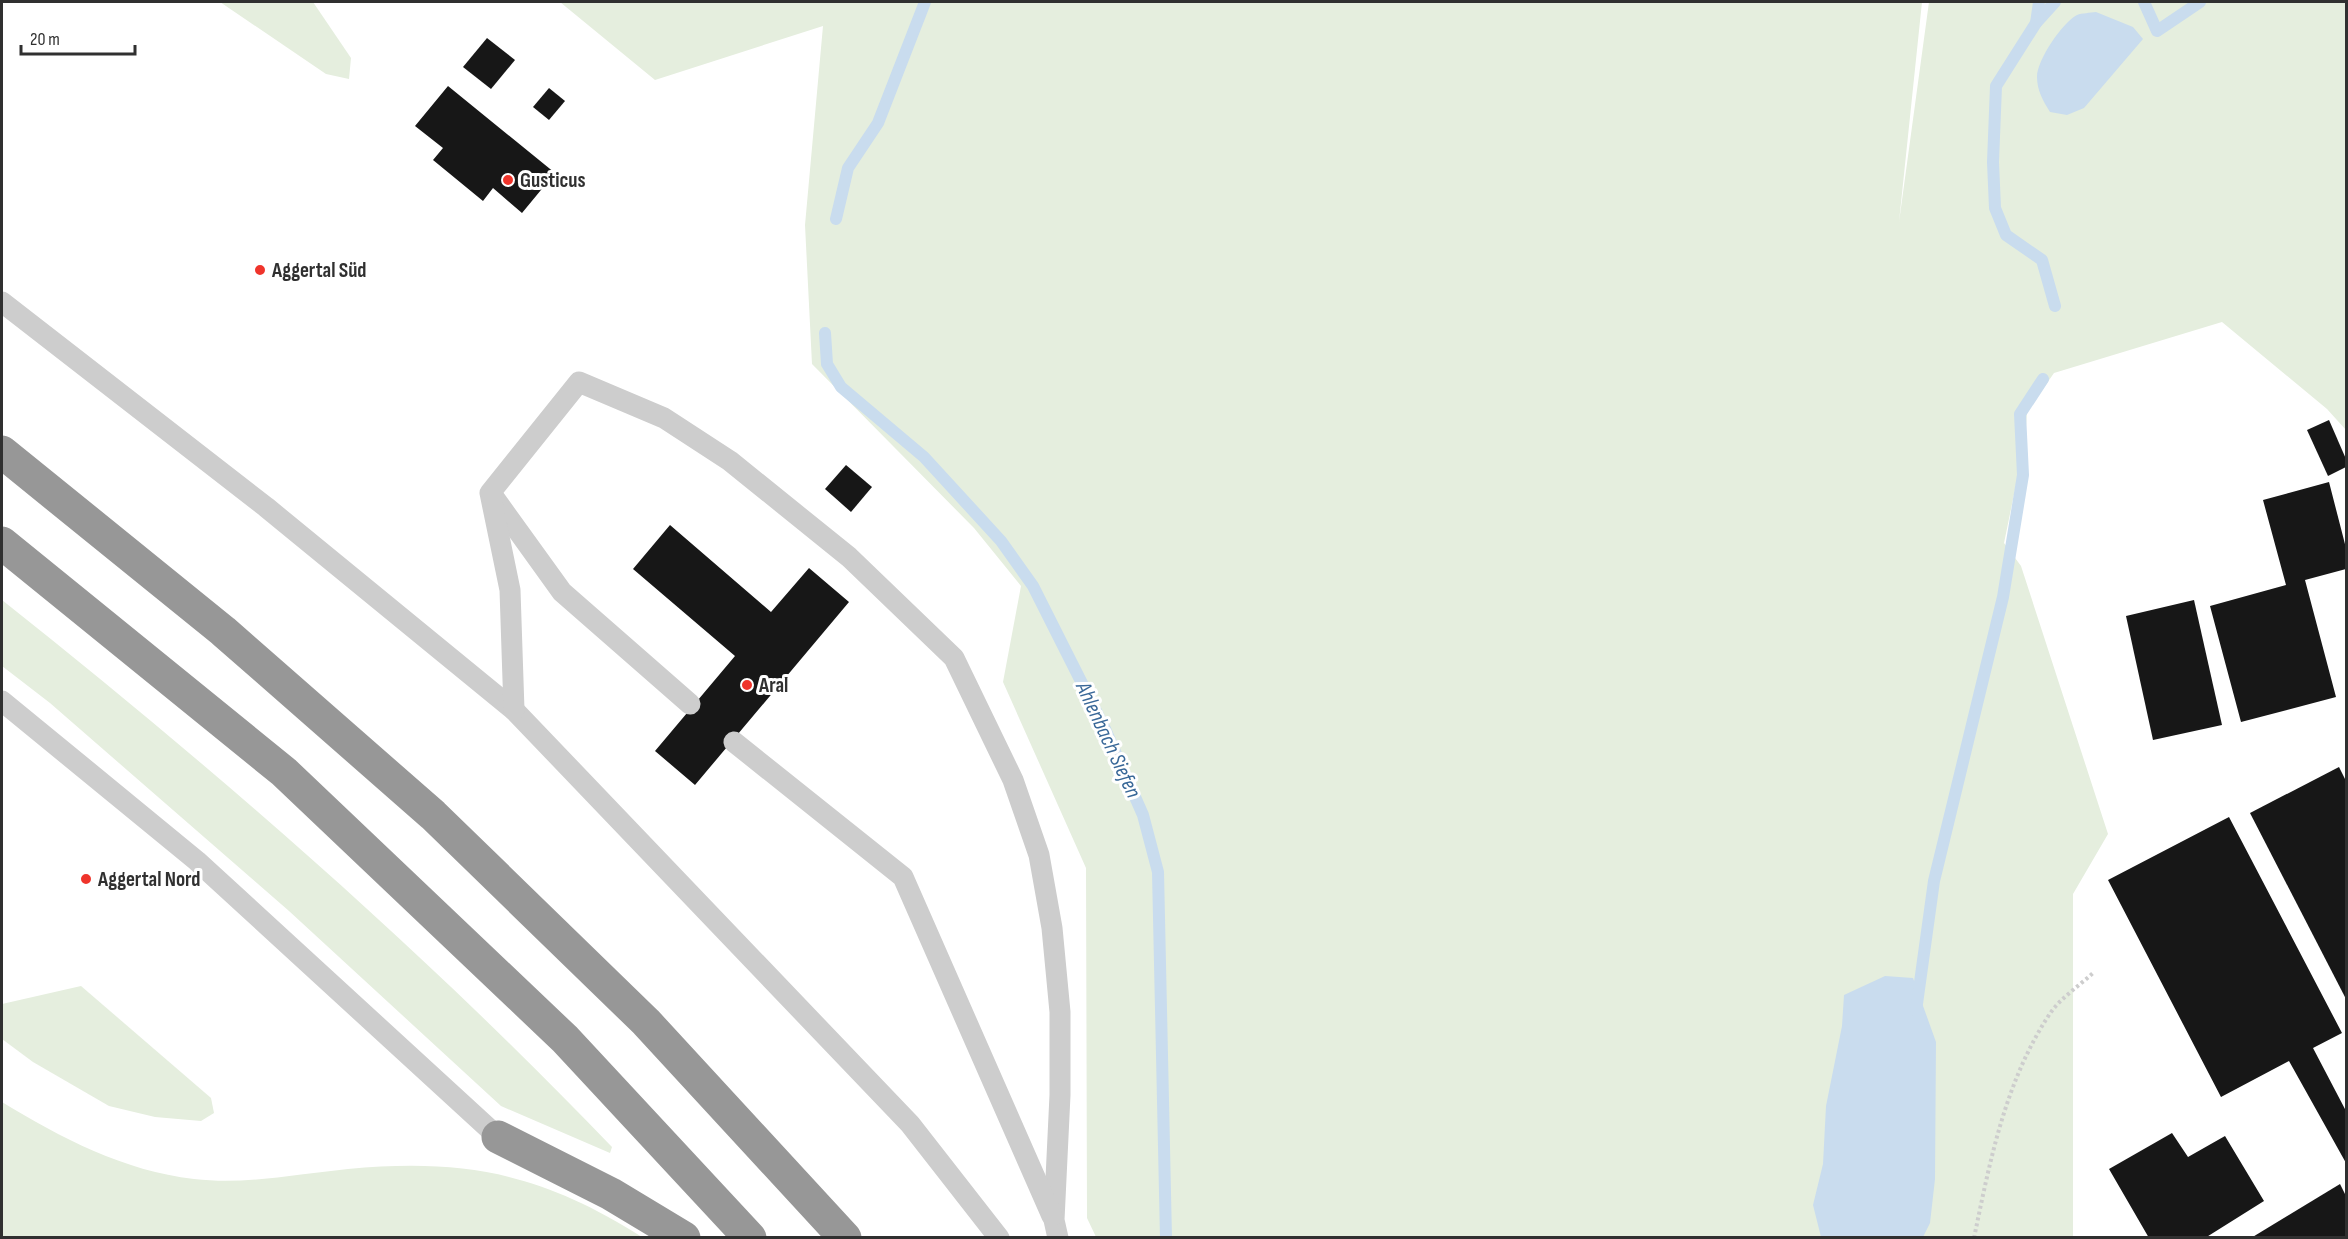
<svg xmlns="http://www.w3.org/2000/svg" width="2348" height="1239" viewBox="0 0 2348 1239" font-family="'Sofia Sans Condensed',sans-serif">
<rect width="100%" height="100%" fill="#fff"/>
<g fill="#e5eede">
<polygon points="220,2 313,2 351,58 349,79 326,74"/>
<polygon points="560,2 1922,2 1899,222 1929,2 2346,2 2346,430 2327,409 2222,322 2054,373 2027,412 2025,441 2004,543 2021,566 2108,834 2073,894 2073,1237 1096,1237 1087,1218 1086,868 1003,682 1021,586 974,528 812,364 805,225 823,26 655,80"/>
<path d="M2,600C215,769 423,950 612,1147L610,1153L501,1106L289,911L50,703L2,666Z"/>
<polygon points="81,986 211,1098 214,1113 201,1121 155,1117 109,1106 33,1062 2,1039 2,1004"/>
<path d="M2,1102C61,1138 124,1171 194,1179C246,1185 297,1174 348,1169C466,1158 543,1174 642,1237H2Z"/>
</g>
<g fill="#c9dcee">
<path d="M2096,12L2133,27L2143,39L2084,108L2067,115L2050,112C2043,101 2037,90 2037,77C2037,60 2062,23 2077,15C2082,13 2090,13 2096,12Z"/>
<polygon points="1885,976 1913,978 1936,1042 1935,1179 1930,1223 1923,1237 1821,1237 1813,1205 1823,1164 1826,1106 1842,1026 1844,995"/>
</g>
<g fill="none" stroke-linecap="round" stroke-linejoin="round">
<g stroke="#c9dcee" stroke-width="12">
<polyline points="2144,2 2157,31 2200,2"/>
<polyline points="2036,23 2039,2"/>
<polyline points="836,219 848,168 878,123 925,2"/>
<polyline points="2055,306 2042,260 2006,235 1995,208 1993,162 1996,86 2036,23 2055,2"/>
<polyline points="825,333 827,364 841,387 924,457 1001,541 1033,586 1105,729 1143,815 1158,872 1166,1238"/>
<polyline points="1916,1011 1934,881 2003,597 2023,475 2020,414 2043,379"/>
</g>
</g>
<g fill="#171717">
<polygon points="487,38 515,60 491,89 463,67"/>
<polygon points="448,86 555,173 522,213 493,188 483,201 433,160 443,148 415,126"/>
<polygon points="549,88 565,101 549,120 533,107"/>
<polygon points="2329,420 2346,459 2346,467 2328,476 2307,430"/>
<polygon points="846,465 872,487 851,512 825,489"/>
<polygon points="2329,482 2346,548 2346,569 2305,580 2336,697 2241,722 2210,606 2286,585 2263,500"/>
<polygon points="670,525 771,612 809,568 849,602 695,785 655,751 735,656 633,569"/>
<polygon points="2194,600 2222,725 2153,740 2126,616"/>
<polygon points="2339,767 2346,781 2346,999 2250,813"/>
<polygon points="2229,817 2342,1033 2313,1048 2346,1111 2346,1163 2289,1061 2221,1097 2108,880"/>
<polygon points="2172,1133 2188,1157 2225,1136 2264,1201 2205,1238 2149,1238 2109,1169"/>
<polygon points="2340,1184 2346,1196 2346,1238 2251,1238"/>
</g>
<g fill="none" stroke-linecap="round" stroke-linejoin="round">
<path stroke="#cdcdcd" stroke-width="4" stroke-dasharray="3 3" stroke-linecap="butt" d="M1974,1238C1990,1161 2005,1082 2049,1015C2059,999 2079,986 2093,973"/>
<g stroke="#cdcdcd" stroke-width="21">
<polyline points="2,302 266,507 514,710 910,1124 999,1238"/>
<polyline points="495,499 562,592 690,704"/>
<polyline points="2,701 197,861 498,1137"/>
<polyline points="514,710 510,590 490,493 579,382 664,418 730,461 849,557 954,658 1013,780 1039,855 1052,928 1060,1012 1060,1095 1054,1220 1058,1238"/>
<polyline points="734,742 903,877 1052,1216"/>
</g>
<g stroke="#979797" stroke-width="33">
<polyline points="2,452 223,631 433,815 646,1022 845,1238"/>
<polyline points="2,543 284,772 565,1039 750,1238"/>
<polyline points="498,1137 611,1194 684,1238"/>
</g>
</g>
<g fill="#ef342b" stroke="#fff" stroke-width="2">
<circle cx="508" cy="180" r="6"/>
<circle cx="260" cy="270" r="6"/>
<circle cx="747" cy="685" r="6"/>
<circle cx="86" cy="879" r="6"/>
</g>
<g text-anchor="middle" dominant-baseline="central" stroke-width="6" stroke-linejoin="round" paint-order="stroke">
<g font-size="21" font-weight="bold" fill="#303030" stroke="#fff" text-anchor="start">
<text x="520" y="180">Gusticus</text>
<text x="272" y="270">Aggertal Süd</text>
<text x="759" y="685">Aral</text>
<text x="98" y="879">Aggertal Nord</text>
</g>
<g font-size="22" font-style="italic" fill="#396898" stroke="#fff">
<text transform="translate(1108 740) rotate(65)">Ahlenbach Siefen</text>
</g>
</g>
<rect width="2348" height="1239" fill="none" stroke="#303030" stroke-width="6"/>
<path d="M21 45v9h114v-9" fill="none" stroke="#303030" stroke-width="3"/>
<text x="30" y="45" font-size="18" fill="#303030" stroke="#ffffff" stroke-width="4.5" paint-order="stroke">20 m</text>
</svg>
